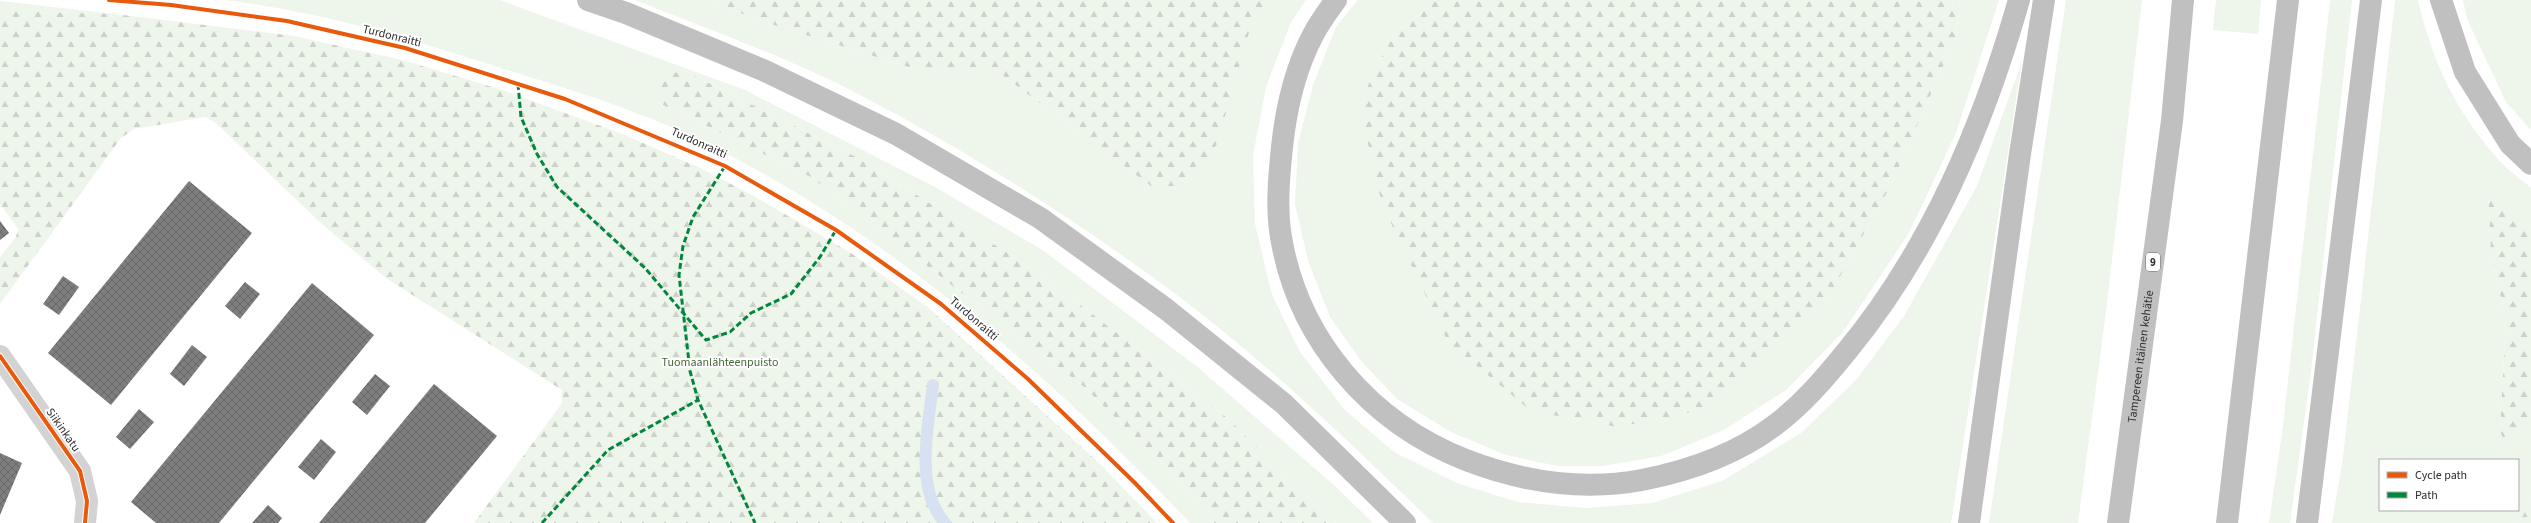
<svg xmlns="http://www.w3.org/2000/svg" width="2531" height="523" viewBox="0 0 2531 523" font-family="'Source Sans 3',sans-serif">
<defs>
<pattern id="forest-firs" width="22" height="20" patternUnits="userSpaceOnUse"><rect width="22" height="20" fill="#eef5eb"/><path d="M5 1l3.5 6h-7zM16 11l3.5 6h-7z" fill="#ccd2ca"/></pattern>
<pattern id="building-cross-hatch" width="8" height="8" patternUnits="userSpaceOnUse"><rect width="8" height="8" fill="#7e7e7e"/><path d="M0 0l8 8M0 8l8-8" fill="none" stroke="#686868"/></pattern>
</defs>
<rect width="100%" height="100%" fill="#fff"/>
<g fill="#eef5eb" fill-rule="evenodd">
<path d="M225,0H500L745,90L935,187L1044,251L1195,365L1335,486L1373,523H1336L1225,416L1040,274L862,160L687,72L659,103L811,177L1083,386L1173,474L1214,523H1190C1045,370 881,226 689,135C623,104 551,84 482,62C398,35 312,10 225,0Z"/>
<path d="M635,0H709L755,19L912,68H993L1151,186L1266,0H1306L1291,22L1266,87L1253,156L1255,224L1272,295L1300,352L1345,410L1394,452L1457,483L1517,502L1585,508L1652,503L1722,481L1801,433L1856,380L1904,316L1977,186L2022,61L1951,523H1433C1349,441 1263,359 1169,289C1071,217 966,150 858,94C787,57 710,30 635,0Z"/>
<polygon points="1358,0 1436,0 1391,37 1824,305 1891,185 1956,37 1960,0 1999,0 1956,133 1909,233 1843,332 1786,390 1724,430 1661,456 1603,466 1557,466 1506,455 1451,432 1397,399 1362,362 1330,317 1308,261 1295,204 1298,143 1313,85 1336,27"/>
<polygon points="2066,0 2142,0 2106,312 2078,523 1989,523"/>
<polygon points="2216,0 2261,0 2258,34 2213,30"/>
<polygon points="2330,0 2352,0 2311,371 2290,523 2269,523 2283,426"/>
<path d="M2395,0H2418C2432,61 2455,110 2497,158C2506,169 2520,178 2531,188V228L2488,194L2491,255L2506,319L2500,431L2507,447L2531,413V500L2519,523H2332L2343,457ZM2380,460H2518V510H2380Z"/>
<polygon points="2463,0 2531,0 2531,130 2506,102 2467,19"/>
<polygon points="0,1 115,14 0,11"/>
</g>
<g fill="url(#forest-firs)">
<polygon points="709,0 1266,0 1250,29 1217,144 1186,186 1151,186 993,68 912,68 755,19"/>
<polygon points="1436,0 1960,0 1956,37 1891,185 1824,305 1713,408 1618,427 1531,411 1448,342 1382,204 1359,105 1391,37"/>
<polygon points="0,11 115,14 294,36 402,60 499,89 620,133 698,167 752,195 851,253 930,309 1098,462 1157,523 474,523 562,403 562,390 386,278 323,225 216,123 205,117 134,129 121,138 0,304 0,257 16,237 18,229 0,204"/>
<polygon points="687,72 862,160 1040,274 1225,416 1336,523 1214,523 1173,474 1083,386 811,177 659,103 657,74"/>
<polygon points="2488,193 2531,228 2531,413 2507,448 2500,431 2506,319 2491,255"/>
<polygon points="2531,500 2531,523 2519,523"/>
</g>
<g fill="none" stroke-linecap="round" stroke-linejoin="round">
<path stroke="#d8e1f2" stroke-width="12" d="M933,385C928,428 914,488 945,523"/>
</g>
<g fill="url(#building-cross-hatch)">
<polygon points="189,181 252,233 111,405 48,353"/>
<polygon points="0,221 9,233 0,240"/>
<polygon points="63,276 79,287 59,315 43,304"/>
<polygon points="245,282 260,294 240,319 225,306"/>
<polygon points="312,283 374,335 219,523 156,523 131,502"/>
<polygon points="192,345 207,357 184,386 170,374"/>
<polygon points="375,374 390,386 367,415 352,402"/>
<polygon points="434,384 497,436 425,523 319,523"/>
<polygon points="139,409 154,422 130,449 116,437"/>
<polygon points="321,439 336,452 314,480 298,467"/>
<polygon points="0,453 22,463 0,515"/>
<polygon points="268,505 282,518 278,523 252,523"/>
</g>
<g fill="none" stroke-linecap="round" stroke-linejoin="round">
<polyline stroke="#d3d3d3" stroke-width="22" points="0,356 80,471 87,501 85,523"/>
<g stroke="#c0c0c0" stroke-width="22">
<polyline points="588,0 626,13 763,70 896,134 1040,218 1166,309 1284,404 1405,523"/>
<path d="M1336,0C1328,11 1319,23 1313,35C1295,69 1286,109 1282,147C1279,176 1276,208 1281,237C1298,340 1371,423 1466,460C1523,482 1582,491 1642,480C1688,471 1737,454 1775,425C1803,404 1825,378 1847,351C1931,249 1983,126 2019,0"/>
<polyline points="2441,0 2465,72 2510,144 2531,164"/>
<polyline points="1969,523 2020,154 2044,0"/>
<path id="s1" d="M2118,523L2172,121L2183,0"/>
<polyline points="2227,523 2288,0"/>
<polyline points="2307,523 2371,0"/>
</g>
<g stroke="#00873e" stroke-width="3" stroke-dasharray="6 3" stroke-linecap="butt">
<polyline points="518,84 521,117 537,154 557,187 645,268 706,340 730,332 751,313 791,294 820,257 836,230"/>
<polyline points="725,166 693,217 683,246 679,275 690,371 698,400 755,523"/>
<polyline points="542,523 608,450 698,400"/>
</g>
<defs>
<g id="cycleway">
<polyline points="109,0 171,5 287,21 405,48 565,99 725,166 836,230 941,304 1028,379 1135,483 1173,523"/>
<polyline points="0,356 80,471 87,501 85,523"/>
</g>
</defs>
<use href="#cycleway" stroke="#fff" stroke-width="6"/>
<use href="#cycleway" stroke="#e8590c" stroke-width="4"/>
</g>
<g text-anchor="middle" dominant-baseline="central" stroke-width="4" stroke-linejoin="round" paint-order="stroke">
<rect fill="#fff" stroke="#6d6d6d" stroke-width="1" x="2146" y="253" width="14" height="18" rx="3"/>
<g font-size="11" font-weight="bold" fill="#2e2e2e">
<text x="2153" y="262">9</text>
</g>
<g font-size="12" fill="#2e2e2e" stroke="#fff">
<text transform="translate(392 36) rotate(14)">Turdonraitti</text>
<text transform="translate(699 143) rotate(24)">Turdonraitti</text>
<text transform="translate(974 319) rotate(41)">Turdonraitti</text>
<text stroke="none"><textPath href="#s1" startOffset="168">Tampereen itäinen kehätie</textPath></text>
<text transform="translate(63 430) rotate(55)">Siikinkatu</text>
</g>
<g font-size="12" fill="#456a3a" stroke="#fff">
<text x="720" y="362">Tuomaanlähteenpuisto</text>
</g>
</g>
<rect x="2379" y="459" width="140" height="52" fill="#ffffff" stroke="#ababab"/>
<rect x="2387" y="472" width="20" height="6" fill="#e8590c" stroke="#ababab"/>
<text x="2415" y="479" font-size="12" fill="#2e2e2e">Cycle path</text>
<rect x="2387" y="492" width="20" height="6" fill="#00873e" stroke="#ababab"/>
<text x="2415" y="499" font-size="12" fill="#2e2e2e">Path</text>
</svg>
